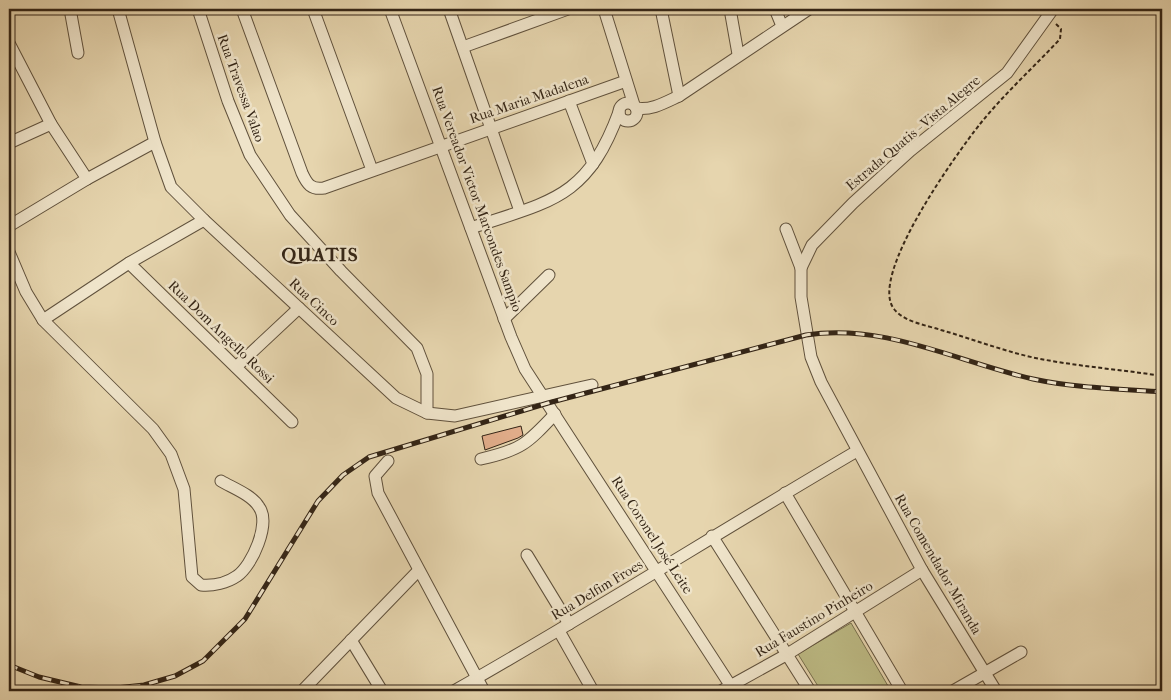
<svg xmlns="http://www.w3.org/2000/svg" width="1171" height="700" viewBox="0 0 1171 700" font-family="'IM FELL French Canon',serif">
<rect width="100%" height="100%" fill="#e6d5ae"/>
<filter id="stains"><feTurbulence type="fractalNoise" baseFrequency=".004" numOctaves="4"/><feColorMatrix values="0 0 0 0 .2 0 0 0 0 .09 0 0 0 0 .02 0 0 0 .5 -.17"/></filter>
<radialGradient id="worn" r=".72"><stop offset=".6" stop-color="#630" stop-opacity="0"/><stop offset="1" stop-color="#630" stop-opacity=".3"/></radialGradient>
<polygon fill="#bdbb85" stroke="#78704e" points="851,623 891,691 821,691 798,654"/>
<polygon fill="#e0ac89" stroke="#342516" points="521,426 523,435 518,438 485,450 482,436"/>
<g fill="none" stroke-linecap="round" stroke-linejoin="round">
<defs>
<g id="minor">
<polyline points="70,9 78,53"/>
<polyline points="118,9 155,142 171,187 204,220 396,398 427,413 455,416 592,385"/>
<polyline points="198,9 228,101 250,155 290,215 341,271 417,348 427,374 427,413"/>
<path d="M242,9L302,173C307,184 311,190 324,188L626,81"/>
<polyline points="313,9 372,170"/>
<polyline points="390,9 511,337 525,369 734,691"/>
<polyline points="449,9 520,211"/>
<polyline points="604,9 634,105"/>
<polyline points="661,9 679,96"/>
<polyline points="730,9 738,54"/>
<polyline points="775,9 782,26"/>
<polyline points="9,43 51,124 87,179"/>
<polyline points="463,47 568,9"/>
<polyline points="569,101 593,164"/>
<circle cx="628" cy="112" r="9"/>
<path d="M636,108C651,111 666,102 679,96L809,9"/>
<polyline points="9,143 51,124"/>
<polyline points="9,226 87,179 155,142"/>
<path d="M471,228C551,201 587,199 619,112"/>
<polyline points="786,229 801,268"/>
<path d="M9,252L26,292L43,320L153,429L171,454L184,489L192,577L201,585C213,586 227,583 237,576C252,566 271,523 259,507C252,495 233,488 221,481"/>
<polyline points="129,263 292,422"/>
<polyline points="504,319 549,275"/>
<polyline points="43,320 129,263 204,220"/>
<polyline points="236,367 299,308"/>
<path d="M481,459C521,450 527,444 555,414"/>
<polyline points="388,461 375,476 378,493 484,691"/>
<polyline points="785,493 902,691"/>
<polyline points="712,536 810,691"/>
<polyline points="527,555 569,624"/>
<polyline points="559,631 593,691"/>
<polyline points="351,640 382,691"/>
<polyline points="302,691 418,571"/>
<path d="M454,691C590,614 722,530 857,451"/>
<polyline points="721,691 786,655 922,570"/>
<polyline points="953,691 1021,652"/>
<polyline points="996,691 922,570 821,382 811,357 801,297 801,268 812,245 853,203 910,151 1007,73 1053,9"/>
</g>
</defs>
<use href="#minor" stroke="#60513c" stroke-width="13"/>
<path stroke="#342516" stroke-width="2" stroke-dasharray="4 2.5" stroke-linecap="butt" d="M1056,24L1061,29L1060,39C1034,67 1004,94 980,124C957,153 868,276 894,309C904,322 926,325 941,330C976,340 1011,354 1046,360C1085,367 1124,370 1162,376"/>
<use href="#minor" stroke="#efe4ca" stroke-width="11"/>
<defs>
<path id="rail" d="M9,665L39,677L81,687L116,688L144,685L175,676L203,661L245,619L318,501L343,475L369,457L548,403L806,335C886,323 957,362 1033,379C1075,388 1119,389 1162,392"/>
</defs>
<use href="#rail" stroke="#342516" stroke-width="5"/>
<use href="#rail" stroke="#efe4ca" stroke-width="3" stroke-dasharray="9" stroke-linecap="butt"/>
</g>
<g text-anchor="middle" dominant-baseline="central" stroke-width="5" stroke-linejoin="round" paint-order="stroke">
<g font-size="14" fill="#342516" stroke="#efe4ca">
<text transform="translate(241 88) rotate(70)">Rua Travessa Valao</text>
<text transform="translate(529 99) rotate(-19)">Rua Maria Madalena</text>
<text transform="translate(913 133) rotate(-40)">Estrada Quatis - Vista Alegre</text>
<text transform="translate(477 199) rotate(70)">Rua Vereador Victor Marcondes Sampio</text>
<text transform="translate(314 302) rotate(43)">Rua Cinco</text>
<text transform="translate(221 332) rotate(44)">Rua Dom Angello Rossi</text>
<text transform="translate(652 535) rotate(57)">Rua Coronel José Leite</text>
<text transform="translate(938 564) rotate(60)">Rua Comendador Miranda</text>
<text transform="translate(597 590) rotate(-31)">Rua Delfim Froes</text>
<text transform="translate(814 619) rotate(-31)">Rua Faustino Pinheiro</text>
</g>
<g font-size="19" font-weight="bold" letter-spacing="1" fill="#342516" stroke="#efe4ca">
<text x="320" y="255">QUATIS</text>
</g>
</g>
<rect width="1171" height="700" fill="none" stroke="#e6d5ae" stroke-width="30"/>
<rect x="10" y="10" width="1151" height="680" fill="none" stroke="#342516" stroke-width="2.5"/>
<rect x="15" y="15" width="1141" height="670" fill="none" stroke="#342516"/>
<rect width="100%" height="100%" filter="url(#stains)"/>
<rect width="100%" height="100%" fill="url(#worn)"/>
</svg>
